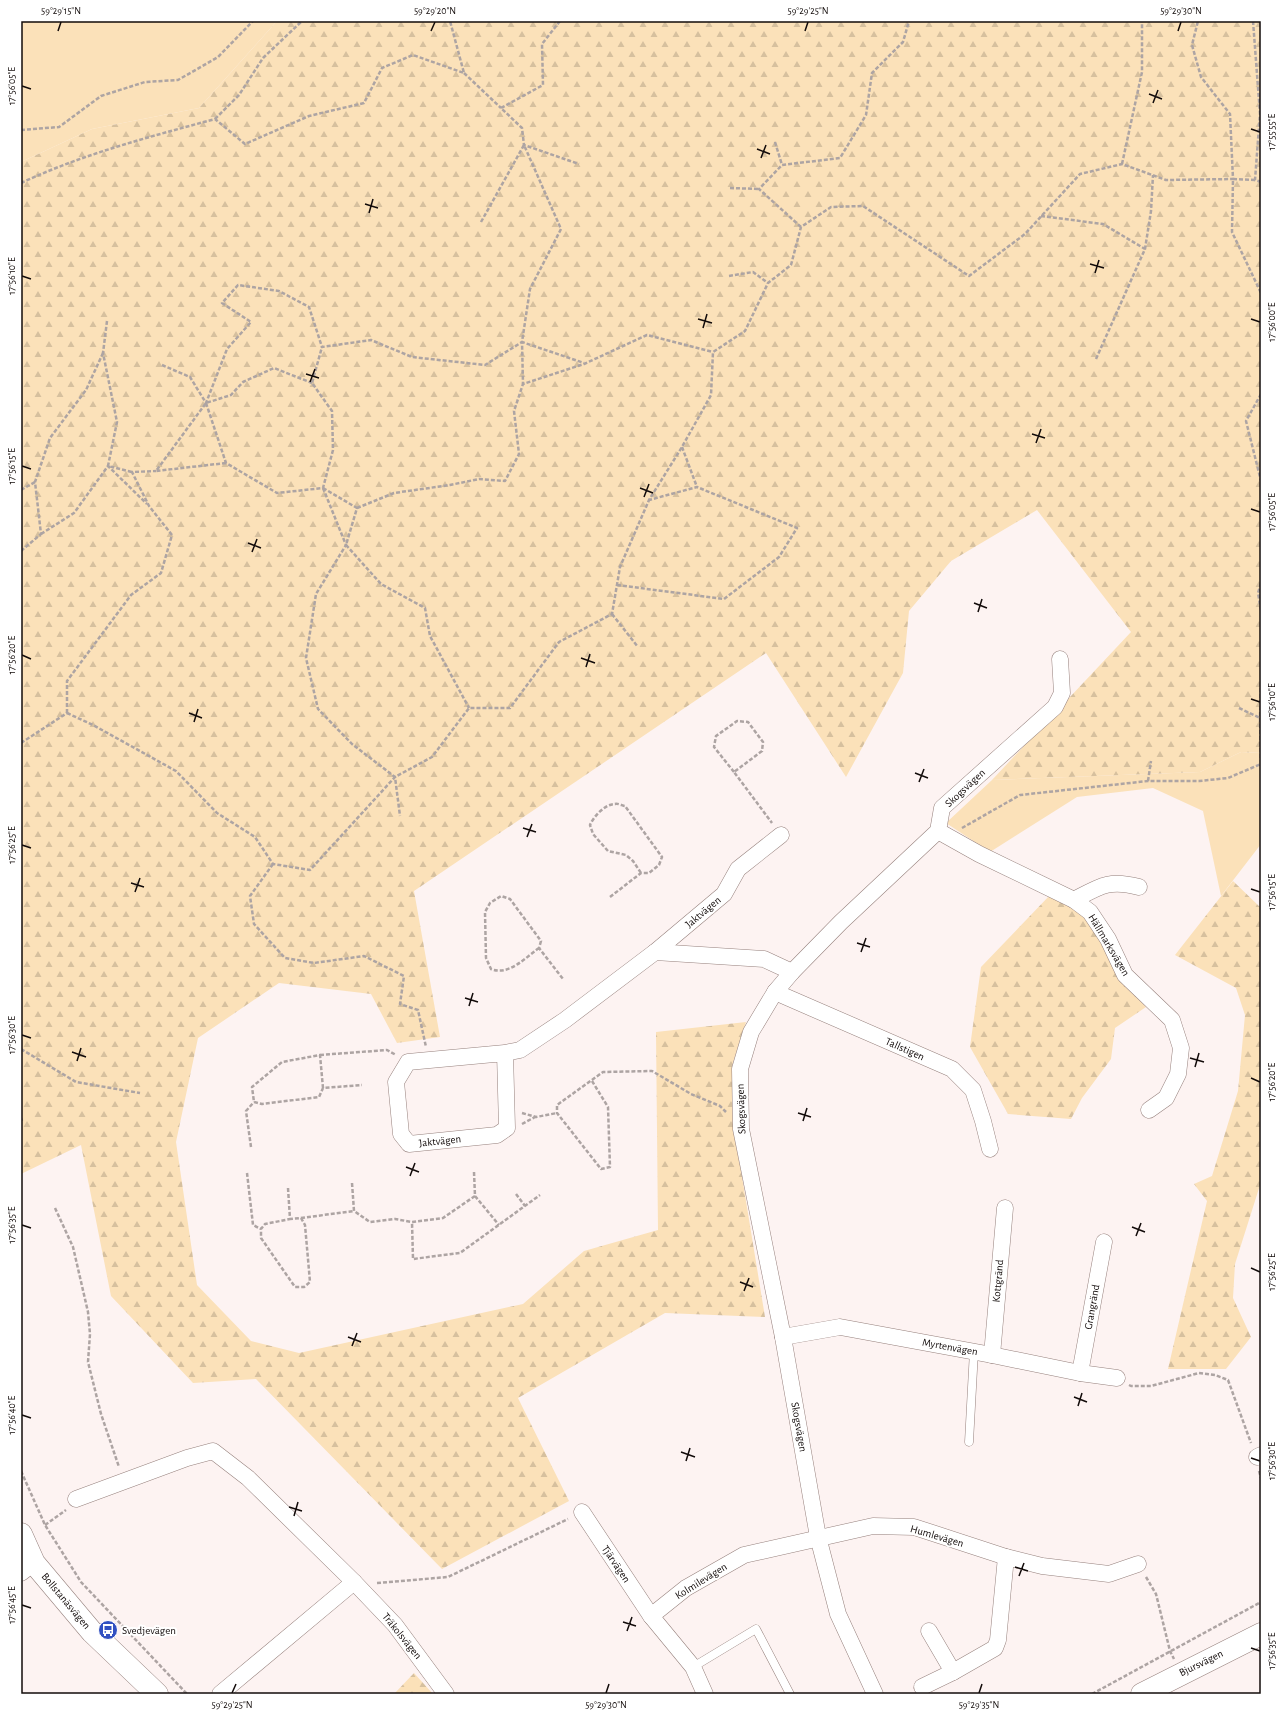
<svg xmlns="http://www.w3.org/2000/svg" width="1282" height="1715" viewBox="0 0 1282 1715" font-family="'Alegreya Sans',sans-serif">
<defs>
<pattern id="forest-firs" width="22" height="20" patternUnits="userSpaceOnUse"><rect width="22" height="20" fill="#fbe1b9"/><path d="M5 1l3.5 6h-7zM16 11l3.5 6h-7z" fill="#d6c09e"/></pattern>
</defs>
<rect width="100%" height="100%" fill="#fdf3f2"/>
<g fill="#fbe1b9">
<polygon points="21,21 277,21 199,108 92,129 21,162"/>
<polygon points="1241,752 1261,753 1261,844 1221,896 1203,811 1153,788 1077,797 990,852 946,823 992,780 1200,772"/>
</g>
<g fill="url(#forest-firs)">
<polygon points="277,21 1261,21 1261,753 1241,752 1200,772 992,780 1131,632 1037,510 951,561 909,611 903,673 846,777 766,653 414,891 440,1037 397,1043 371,994 279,983 198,1038 176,1142 197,1285 251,1341 299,1353 523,1304 584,1251 658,1230 656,1032 746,1022 732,1066 735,1134 765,1317 665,1313 518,1398 569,1501 442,1569 256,1379 193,1383 111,1296 81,1145 21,1174 21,162 92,129 199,108"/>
<polygon points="1233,881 1261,908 1261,1182 1235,1264 1233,1298 1251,1337 1226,1369 1168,1369 1207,1201 1194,1184 1212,1176 1238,1091 1245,1015 1236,988 1175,955"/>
<polygon points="1051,894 1090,921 1128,988 1146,1007 1115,1028 1111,1059 1082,1098 1071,1119 1008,1114 970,1047 981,967"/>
<polygon points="414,1673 433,1694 394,1694"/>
</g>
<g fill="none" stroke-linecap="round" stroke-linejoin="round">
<defs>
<g id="lane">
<polyline points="969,1442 974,1351"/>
<polyline points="693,1667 756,1629 790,1694"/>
</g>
<g id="street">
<polyline points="938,831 979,854 1074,900 1090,912 1108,939 1125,975 1172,1020 1181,1048 1178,1074 1166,1098 1149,1110"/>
<path d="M1074,900C1100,886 1109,879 1139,887"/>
<polyline points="655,952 724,894 738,869 781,835"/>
<polyline points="775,992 952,1069 973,1090 983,1121 990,1149"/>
<polyline points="505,1053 507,1128 497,1135 409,1144 401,1134 396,1082 408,1062 505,1053 520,1050 565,1020 655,952 764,959 792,972"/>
<polyline points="783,1337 840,1327 992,1355 1080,1373 1117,1378"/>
<polyline points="992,1355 1005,1208"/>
<polyline points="1080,1373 1104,1242"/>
<polyline points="1257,1457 1261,1455"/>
<polyline points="76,1499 187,1458 213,1451 248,1478 354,1582 220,1694"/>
<polyline points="582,1512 651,1616"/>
<polyline points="21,1573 34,1563"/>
<polyline points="354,1582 395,1625 446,1694"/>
<polyline points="929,1631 953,1672 995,1648 998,1640 1006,1557"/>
<polyline points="922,1687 953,1672"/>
<polyline points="705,1694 693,1667 651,1616 686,1588 744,1555 873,1526 914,1527 1006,1557 1042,1566 1109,1574 1138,1564"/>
<polyline points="875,1694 838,1614 818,1537 783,1337 741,1129 740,1069 751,1032 775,992 792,972 841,922 938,831 942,808 1055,707 1062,693 1060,659"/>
</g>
<g id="secondary">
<polyline points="21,1534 34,1563 92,1632 157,1694"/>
<polyline points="1142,1694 1261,1634"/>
</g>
</defs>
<use href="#lane" stroke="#96817d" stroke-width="9"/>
<use href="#street" stroke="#96817d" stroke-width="17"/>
<use href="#secondary" stroke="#96817d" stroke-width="23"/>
<g stroke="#ada4a3" stroke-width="2.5" stroke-dasharray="4 2" stroke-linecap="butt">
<polyline points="560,21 542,44 543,85 501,108 522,128 524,145 579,164"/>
<polyline points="1253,21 1260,114 1255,180 1261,182"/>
<polyline points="464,73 501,108"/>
<polyline points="215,119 239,95 263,58 302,21"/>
<polyline points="21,130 59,127 101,96 145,82 178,80 218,57 253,21"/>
<polyline points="775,142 782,165"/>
<polyline points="1122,164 1142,72 1142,21"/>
<polyline points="1255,180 1233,179 1232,232 1261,293"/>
<path d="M21,183C83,154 149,137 215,119L245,144L309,116L364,103L382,68L413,55L464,73L450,21"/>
<polyline points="730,188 759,189"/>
<polyline points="1041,216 1103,224 1145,249"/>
<polyline points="481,222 524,145 561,229 530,289 522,342 584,363"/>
<polyline points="801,227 759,189 782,165 840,158 866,115 872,73 903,42 909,21"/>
<polyline points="729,276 753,272 768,283"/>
<polyline points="107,321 103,353 117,422 108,466 132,472"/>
<polyline points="1096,359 1145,249 1151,211 1153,175"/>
<polyline points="162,365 190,377 206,403 227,349 251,322 222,303 238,285 279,291 309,307 322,347 371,340 412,357 485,365 522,342 523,384"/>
<polyline points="1261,394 1246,421 1261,481"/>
<polyline points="206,403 226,463 277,493 323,488 333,450 332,411 312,383 322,347"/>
<polyline points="682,447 697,487"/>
<polyline points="226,463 156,471 206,403 231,395 243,382 274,368 312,383"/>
<polyline points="323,488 346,545 316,594 306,658 318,709 352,744 395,777 400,816"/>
<polyline points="323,488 357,508 346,545 381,584 425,608 430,636 469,708"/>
<polyline points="21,490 35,482"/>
<polyline points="357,508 394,493 450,485 479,479 505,481 519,454 514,411 523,384 584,364 647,335 713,352"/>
<polyline points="41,534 74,513 108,466 147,504"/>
<polyline points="21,551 41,534 35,482 50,438 86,390 103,353"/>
<polyline points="1261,583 1258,593 1261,610"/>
<polyline points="617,585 724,599 779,557 797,528 697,487 649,500"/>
<polyline points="612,614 638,647"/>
<polyline points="1239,708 1260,718"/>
<polyline points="67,713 93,725 176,771 217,813 255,837 273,864 310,870 395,777 432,757 469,708 510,708 559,642 612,614 620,567 649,500 682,447 711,395 713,352 745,331 768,283 791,265 801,227 831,207 863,206 969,276 1025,234 1080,174 1122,164 1166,180 1233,179 1230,114 1201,77 1192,45 1198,21"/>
<polyline points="67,713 67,681 131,595 161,573 172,535 149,506 132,472 156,471"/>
<polyline points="21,743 67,713"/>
<polyline points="1261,764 1260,718 1261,683"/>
<polyline points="734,772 714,747 716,736 737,721 748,722 763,742 762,751 734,772 772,823"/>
<polyline points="1148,781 1151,761"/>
<polyline points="962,828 1020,795 1148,781 1199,781 1228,778 1261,764"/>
<polyline points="273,864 250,896 254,924 285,958 314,963 364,956 404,976 400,1004 418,1010 426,1047"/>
<path d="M610,897L641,873H649L659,865L662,857L625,806C623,806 618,803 615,804C605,804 594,816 590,825L593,834L608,851L626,855L633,861L641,873"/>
<path d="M539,948C525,958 509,976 491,969L486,958L485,912L490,903L501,896L510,899L541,941L539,948L563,979"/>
<polyline points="21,1049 76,1082 140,1093"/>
<polyline points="320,1055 387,1050 396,1055"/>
<polyline points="592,1081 608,1107 610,1167 601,1169 557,1113 557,1105 603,1072 652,1071 691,1094 720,1106 726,1112"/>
<polyline points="323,1088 320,1055 282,1062 252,1087 254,1102 262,1104 319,1097 323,1088 362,1085"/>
<polyline points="522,1113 536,1117 557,1113"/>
<polyline points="21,1118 22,1121"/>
<polyline points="522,1124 535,1117"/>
<polyline points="251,1147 246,1111 254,1102"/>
<polyline points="474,1172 475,1196 443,1218 412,1222 413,1259 460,1253 540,1195"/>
<polyline points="247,1173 253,1225 261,1229"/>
<polyline points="352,1183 354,1211 370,1222 395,1219 412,1222"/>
<polyline points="288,1188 290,1219 301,1218 305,1225 310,1282 304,1287 295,1287 261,1238 261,1229 265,1224 290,1219"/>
<polyline points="516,1194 525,1206"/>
<polyline points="475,1196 499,1225"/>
<polyline points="55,1208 73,1247 88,1312 90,1334 88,1362 101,1414 119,1467"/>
<polyline points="301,1218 354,1211"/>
<polyline points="1129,1385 1131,1386 1151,1386 1199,1373 1215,1375 1228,1380 1251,1443"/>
<polyline points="21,1471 45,1525 81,1582 187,1694"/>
<polyline points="1259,1471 1261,1478"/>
<polyline points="45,1525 66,1510"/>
<polyline points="1146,1577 1156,1594 1170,1651 1174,1659"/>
<polyline points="377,1583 448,1577 568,1519"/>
<polyline points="1092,1694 1261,1602"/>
</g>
<use href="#lane" stroke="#fff" stroke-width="8"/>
<use href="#street" stroke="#fff" stroke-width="16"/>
<use href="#secondary" stroke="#fff" stroke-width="22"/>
</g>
<path fill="none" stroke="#120b0a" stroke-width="1.5" d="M58,31L61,22M431,31L435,22M805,31L808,22M1178,31L1181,22M22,86L31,89M1149,94L1162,99M1153,103L1158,90M1251,129L1260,132M757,149L770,154M761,158L766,145M365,204L378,208M369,213L373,199M1090,264L1104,268M1095,273L1099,260M22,276L31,279M698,319L712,323M1251,319L1260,322M703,328L707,314M306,374L319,378M310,382L315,369M1032,434L1045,438M1036,443L1041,429M22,466L31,469M640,488L653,493M644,497L649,484M1251,509L1260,512M248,543L261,548M252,552L257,539M974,603L987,608M978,612L982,599M22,655L31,659M581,658L595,663M586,667L590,654M1251,699L1260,702M189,713L202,718M194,722L198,709M915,773L928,778M919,782L924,769M523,828L536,832M527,837L532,824M22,845L31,848M131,883L144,887M1251,889L1260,892M135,892L140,878M857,943L870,947M861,952L866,938M465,998L478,1002M469,1006L473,993M22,1035L31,1038M72,1052L86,1057M1190,1058L1204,1062M77,1061L81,1048M1195,1067L1199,1053M1251,1078L1260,1082M798,1113L811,1117M803,1121L807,1108M406,1167L419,1172M410,1176L415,1163M22,1225L31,1228M1132,1227L1145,1232M1136,1236L1141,1223M1251,1268L1260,1272M740,1282L753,1287M744,1291L749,1278M348,1337L361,1342M352,1346L357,1333M1074,1397L1087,1402M1078,1406L1082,1393M22,1415L31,1418M681,1452L695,1457M1251,1458L1260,1461M686,1461L690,1448M289,1507L302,1511M294,1516L298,1502M1015,1567L1028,1571M1019,1576L1024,1563M22,1605L31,1608M623,1622L636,1626M627,1631L632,1617M1251,1648L1260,1651M232,1693L236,1684M606,1693L609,1684M979,1693L982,1684"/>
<defs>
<symbol id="bus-disc" viewBox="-11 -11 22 22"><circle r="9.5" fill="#3150c1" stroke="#fff"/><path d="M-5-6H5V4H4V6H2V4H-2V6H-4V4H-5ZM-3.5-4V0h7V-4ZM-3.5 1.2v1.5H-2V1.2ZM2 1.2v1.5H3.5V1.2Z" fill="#fff"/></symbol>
</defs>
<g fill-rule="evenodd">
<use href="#bus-disc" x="97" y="1619" width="22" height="22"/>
</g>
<g text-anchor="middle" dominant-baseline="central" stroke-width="4" stroke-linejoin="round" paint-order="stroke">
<g font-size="11" fill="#120b0a" stroke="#fff">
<text transform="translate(965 788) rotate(-43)">Skogsvägen</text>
<text transform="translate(703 912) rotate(-40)">Jaktvägen</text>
<text transform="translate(1109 945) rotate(59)">Hällmarksvägen</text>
<text transform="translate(905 1049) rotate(24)">Tallstigen</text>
<text transform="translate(741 1109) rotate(-92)">Skogsvägen</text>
<text transform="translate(440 1141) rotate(-6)">Jaktvägen</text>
<text transform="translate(998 1281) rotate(-85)">Kottgränd</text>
<text transform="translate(1092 1307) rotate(-80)">Grangränd</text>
<text transform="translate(950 1347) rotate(10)">Myrtenvägen</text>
<text transform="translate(799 1427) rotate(80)">Skogsvägen</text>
<text transform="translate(937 1536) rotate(16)">Humlevägen</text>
<text transform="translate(616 1564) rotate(56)">Tjärvägen</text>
<text transform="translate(701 1581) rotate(-32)">Kolmilevägen</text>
<text transform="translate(66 1601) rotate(50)">Bollstanäsvägen</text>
<text transform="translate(402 1636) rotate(51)">Träkolsvägen</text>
<text transform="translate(1201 1663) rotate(-26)">Bjursvägen</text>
</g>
<g font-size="11" fill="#120b0a" stroke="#fff" text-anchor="start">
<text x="122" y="1630">Svedjevägen</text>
</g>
</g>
<rect width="1282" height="1715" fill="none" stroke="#ffffff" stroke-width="44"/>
<rect x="22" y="22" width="1238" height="1671" fill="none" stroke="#120b0a" stroke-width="1.5"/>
<g font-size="10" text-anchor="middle" fill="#120b0a">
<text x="61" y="14">59°29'15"N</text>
<text x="435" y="14">59°29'20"N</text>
<text x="808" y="14">59°29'25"N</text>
<text x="1181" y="14">59°29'30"N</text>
<text transform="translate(11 86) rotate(-90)" y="4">17°56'05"E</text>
<text transform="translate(1271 132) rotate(-90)" y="4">17°55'55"E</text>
<text transform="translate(11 276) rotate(-90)" y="4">17°56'10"E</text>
<text transform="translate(1271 322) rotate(-90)" y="4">17°56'00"E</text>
<text transform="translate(11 466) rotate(-90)" y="4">17°56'15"E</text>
<text transform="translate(1271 512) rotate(-90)" y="4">17°56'05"E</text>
<text transform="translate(11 655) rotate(-90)" y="4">17°56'20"E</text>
<text transform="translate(1271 702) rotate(-90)" y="4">17°56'10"E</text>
<text transform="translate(11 845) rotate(-90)" y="4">17°56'25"E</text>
<text transform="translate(1271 892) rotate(-90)" y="4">17°56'15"E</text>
<text transform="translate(11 1035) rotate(-90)" y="4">17°56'30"E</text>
<text transform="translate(1271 1082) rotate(-90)" y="4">17°56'20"E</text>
<text transform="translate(11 1225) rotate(-90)" y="4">17°56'35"E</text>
<text transform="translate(1271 1272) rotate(-90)" y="4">17°56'25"E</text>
<text transform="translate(11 1415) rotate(-90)" y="4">17°56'40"E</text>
<text transform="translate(1271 1461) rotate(-90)" y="4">17°56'30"E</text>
<text transform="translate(11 1605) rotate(-90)" y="4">17°56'45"E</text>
<text transform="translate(1271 1651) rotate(-90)" y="4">17°56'35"E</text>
<text x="232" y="1708">59°29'25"N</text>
<text x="606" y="1708">59°29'30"N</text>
<text x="979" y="1708">59°29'35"N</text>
</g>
</svg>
